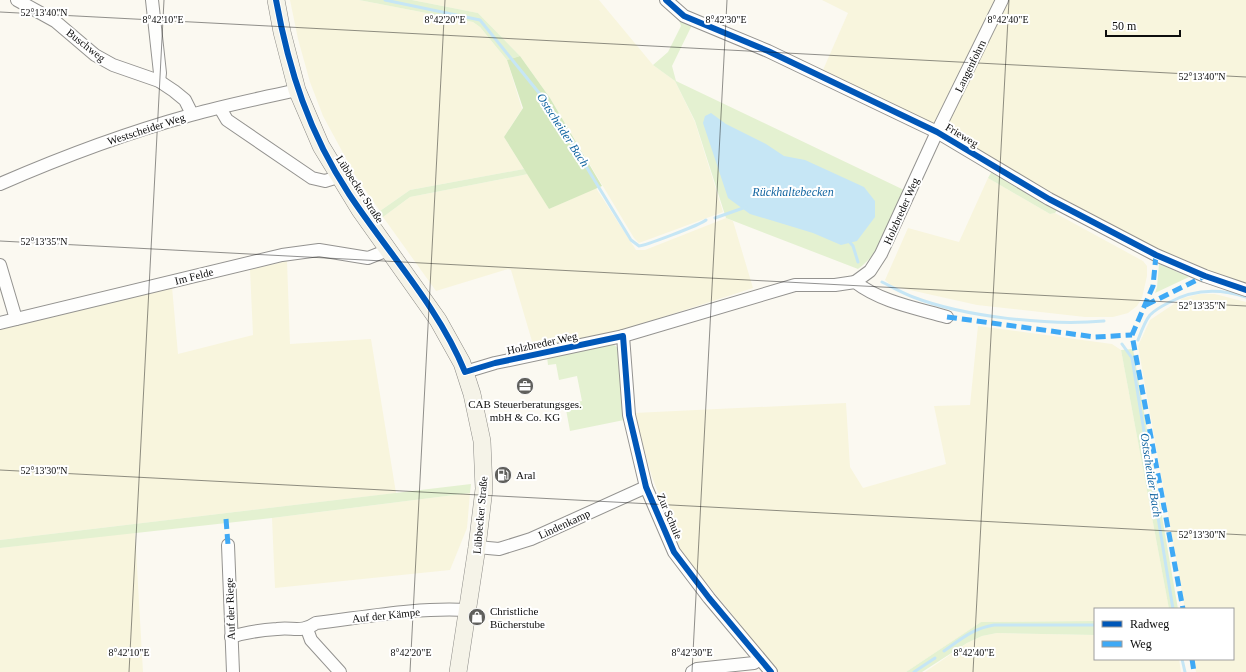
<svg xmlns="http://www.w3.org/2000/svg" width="1246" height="672" viewBox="0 0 1246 672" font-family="'Times New Roman',serif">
<rect width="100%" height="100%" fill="#fbf9f1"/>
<g fill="#f8f5dd">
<polygon points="290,0 359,0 473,22 480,27 507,60 522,109 504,137 524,169 410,190 380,211 355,175 323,116 310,82 298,39"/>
<polygon points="412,0 599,0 653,65 675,81 695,122 723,212 639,243 634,238 550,98 520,56 478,13"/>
<polygon points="822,0 995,0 935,126 823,70 848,13"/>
<polygon points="1005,0 1246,0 1246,285 1165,255 1051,194 942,129"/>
<polygon points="528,174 549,209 596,188 636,250 645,250 726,218 733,221 753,288 629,328 534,348 511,270 508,269 436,291 383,217 410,197"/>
<polygon points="988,178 1050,214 1055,213 1143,261 1147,266 1147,276 1142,298 1137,306 1128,313 1113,317 1085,317 977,305 892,286 885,280 908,228 959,242"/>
<polygon points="287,261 290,344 371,339 396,493 0,540 0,327 172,287 178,354 253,335 250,270"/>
<polygon points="1199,294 1215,294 1246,302 1246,672 1196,672 1194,659 1233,659 1233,609 1185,609 1138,346 1150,320 1183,298"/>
<polygon points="978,326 1112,344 1121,350 1169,609 1095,609 1095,621 981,622 906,672 776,672 736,619 682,553 652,477 634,413 846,403 850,467 863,488 946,464 934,406 970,405"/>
<polygon points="470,493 467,528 450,570 275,588 272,518"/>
<polygon points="135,532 143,672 0,672 0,548"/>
<polygon points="997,633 1095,635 1095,659 1179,659 1181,672 925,672 967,643 982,636"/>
</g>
<g fill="#e4f1d1">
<polygon points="359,0 412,0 478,13 520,56 507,60 480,27 473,22"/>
<path d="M678,17L692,25L672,66L676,81L904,190C892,217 883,251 858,269L726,218L695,121L675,81L653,65L668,52L681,26Z"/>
<polygon points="524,169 528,174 410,197 383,217 380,211 410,190"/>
<polygon points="993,169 1057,210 1055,213 1050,214 988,178"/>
<polygon points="1159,264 1189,277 1155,293 1157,287"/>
<polygon points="613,344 619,349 624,420 570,431 565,404 582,401 577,376 559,380 556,364 548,365 547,357"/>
<polygon points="1133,349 1178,609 1169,609 1121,350"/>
<polygon points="471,484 470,493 272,518 0,548 0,540"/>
<polygon points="1095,621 1095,635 997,633 982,636 967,643 922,672 906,672 981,622"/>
</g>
<polygon fill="#d5e8be" points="520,56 550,98 602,186 549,209 504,137 523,108 507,60"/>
<polygon fill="#c6e6f5" points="711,113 726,124 766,144 784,156 805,160 864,187 875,201 875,217 857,241 841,245 813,233 750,214 728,198 703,123 705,116"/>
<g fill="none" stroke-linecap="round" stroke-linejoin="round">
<g stroke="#c6e6f5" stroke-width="3">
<path d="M385,0L480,20L548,104L631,240L639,246C644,246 700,225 706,220"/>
<polyline points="715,218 746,207"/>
<polyline points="848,240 853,246 858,262"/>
<path d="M882,282C892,287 902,293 913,297C965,317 1049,326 1104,321"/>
<path d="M1138,340C1141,332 1145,321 1150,315C1155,310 1162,306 1168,303C1193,289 1219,288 1246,297"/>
<polyline points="1122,344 1132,358 1173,609"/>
<path d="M944,651C961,639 974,628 994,625H1095"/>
<polyline points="1182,659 1185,672"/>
<polyline points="914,672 935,658"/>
</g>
<defs>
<g id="minor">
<polyline points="17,0 55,21 95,55 113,65 159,81 174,91 185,100 192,114"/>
<polyline points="152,0 160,73 159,81"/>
<polyline points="666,0 684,16 768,51 937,132 1049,199 1156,255 1205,276 1246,290"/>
<polyline points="220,108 227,120 312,178 325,181 338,177"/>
<path d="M0,184C62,157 126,133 191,115C226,105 262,98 297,90"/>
<polyline points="0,265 16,319"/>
<polyline points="855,282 870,271 881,254 937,132 1002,0"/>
<polyline points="0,323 282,255 319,250 368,258 388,250"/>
<polyline points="623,336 629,415 646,487 674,552 709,598 771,672"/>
<path d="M465,372L495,363L623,336L795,285H835L855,282C881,302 916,308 947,317"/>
<polyline points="228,545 233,672"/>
<polyline points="477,547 499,549 531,539 646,487"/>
<polyline points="307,629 311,640 340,672"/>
<path d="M231,637C246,632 262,630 277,629C293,627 302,633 316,623C366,617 418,607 468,610"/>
<polyline points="692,672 697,669 754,663 759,659"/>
</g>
<polyline id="secondary" points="276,0 282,32 297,90 321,146 360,210 438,320 462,363 472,394 482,441 484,489 477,547 458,672"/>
</defs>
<use href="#minor" stroke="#949390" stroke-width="14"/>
<use href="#secondary" stroke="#8b8a86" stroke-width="18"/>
<use href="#minor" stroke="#fefefd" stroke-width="12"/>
<use href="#secondary" stroke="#f5f3e8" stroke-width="17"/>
<g stroke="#3fa9f5" stroke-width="5" stroke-dasharray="10 5" stroke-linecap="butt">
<polyline points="1156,255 1153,286 1132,335 1183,609"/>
<polyline points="1146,305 1205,276"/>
<polyline points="947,317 1095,337 1132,335"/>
<polyline points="226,519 228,545"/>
<polyline points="1192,659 1194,672"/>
</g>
<defs>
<g id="cycleway">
<path d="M276,0C289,71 309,133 349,194C388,253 438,306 465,372L495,363L623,336L629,415L646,487L674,552L709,598L771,672"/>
<polyline points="666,0 684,16 768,51 937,132 1049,199 1156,255 1205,276 1246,290"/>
</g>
</defs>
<use href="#cycleway" stroke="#fff" stroke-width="8"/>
<use href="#cycleway" stroke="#0057b8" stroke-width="6"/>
</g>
<path fill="none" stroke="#0d0d0d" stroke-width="1" stroke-opacity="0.45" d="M0,12L1246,77M0,241L1246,306M0,470L1246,535M129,672L164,0M410,672L445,0M692,672L727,0M973,672L1009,0"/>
<defs>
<symbol id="office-disc" viewBox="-11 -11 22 22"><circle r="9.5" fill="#60605d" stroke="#fff"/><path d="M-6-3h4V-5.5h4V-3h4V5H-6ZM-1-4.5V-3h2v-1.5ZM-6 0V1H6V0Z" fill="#fff"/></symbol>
<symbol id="fuel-disc" viewBox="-11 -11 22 22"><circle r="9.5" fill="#60605d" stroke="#fff"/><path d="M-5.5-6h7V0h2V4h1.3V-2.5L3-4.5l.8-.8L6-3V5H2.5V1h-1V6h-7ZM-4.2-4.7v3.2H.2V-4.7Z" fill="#fff"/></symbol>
<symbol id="shop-disc" viewBox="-11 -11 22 22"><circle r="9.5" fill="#60605d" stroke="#fff"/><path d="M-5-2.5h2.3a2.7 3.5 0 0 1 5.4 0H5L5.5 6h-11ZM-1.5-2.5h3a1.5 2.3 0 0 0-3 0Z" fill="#fff"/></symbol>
</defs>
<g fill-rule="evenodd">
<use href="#office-disc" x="515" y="376" width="20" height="20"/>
<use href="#fuel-disc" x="493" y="465" width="20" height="20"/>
<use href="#shop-disc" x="467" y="607" width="20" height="20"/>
</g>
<g text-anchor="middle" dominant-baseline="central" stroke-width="4" stroke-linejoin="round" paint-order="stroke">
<g font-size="11" fill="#0d0d0d" stroke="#fff">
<text transform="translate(86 45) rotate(38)">Buschweg</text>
<text transform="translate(970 66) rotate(-64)">Langenfohrn</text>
<text transform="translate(146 129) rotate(-18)">Westscheider Weg</text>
<text transform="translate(962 135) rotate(31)">Frieweg</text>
<text transform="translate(360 189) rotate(57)">Lübbecker Straße</text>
<text transform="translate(901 211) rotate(-66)">Holzbreder Weg</text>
<text transform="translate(194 276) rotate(-14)">Im Felde</text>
<text transform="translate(542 343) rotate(-12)">Holzbreder Weg</text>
<text transform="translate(480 515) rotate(-85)">Lübbecker Straße</text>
<text transform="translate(670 516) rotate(67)">Zur Schule</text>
<text transform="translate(564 524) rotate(-25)">Lindenkamp</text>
<text transform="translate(230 609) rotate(-92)">Auf der Riege</text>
<text transform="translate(386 615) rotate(-6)">Auf der Kämpe</text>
</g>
<g font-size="11" fill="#0d0d0d" stroke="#fff" text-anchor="start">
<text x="525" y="404" text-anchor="middle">CAB Steuerberatungsges.<tspan x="525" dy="13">mbH &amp; Co. KG</tspan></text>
<text x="516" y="475">Aral</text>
<text x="490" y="611">Christliche<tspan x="490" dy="13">Bücherstube</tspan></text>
</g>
<g font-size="12" font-style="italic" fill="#1366a1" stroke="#fff">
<text transform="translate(563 130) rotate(57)">Ostscheider Bach</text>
<text x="793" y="192">Rückhaltebecken</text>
<text transform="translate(1151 475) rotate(81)">Ostscheider Bach</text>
</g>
</g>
<g font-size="10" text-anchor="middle" fill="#0d0d0d" stroke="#fff" stroke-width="4" stroke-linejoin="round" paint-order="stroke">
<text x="44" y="16">52°13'40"N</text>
<text x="163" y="23">8°42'10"E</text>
<text x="445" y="23">8°42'20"E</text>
<text x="726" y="23">8°42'30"E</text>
<text x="1008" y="23">8°42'40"E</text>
<text x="1202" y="80">52°13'40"N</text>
<text x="44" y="245">52°13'35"N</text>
<text x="1202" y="309">52°13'35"N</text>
<text x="44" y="474">52°13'30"N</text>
<text x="1202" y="538">52°13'30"N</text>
<text x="129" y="656">8°42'10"E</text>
<text x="411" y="656">8°42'20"E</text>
<text x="692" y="656">8°42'30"E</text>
<text x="974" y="656">8°42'40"E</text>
</g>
<rect x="1094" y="608" width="140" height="52" fill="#ffffff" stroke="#9e9e9e"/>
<rect x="1102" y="621" width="20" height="6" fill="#0057b8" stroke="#9e9e9e"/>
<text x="1130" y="628" font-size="12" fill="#0d0d0d">Radweg</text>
<rect x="1102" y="641" width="20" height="6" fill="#3fa9f5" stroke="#9e9e9e"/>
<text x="1130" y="648" font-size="12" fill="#0d0d0d">Weg</text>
<path d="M1106 30v6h74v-6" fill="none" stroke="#0d0d0d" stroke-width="2"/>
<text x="1112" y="30" font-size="12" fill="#0d0d0d" stroke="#ffffff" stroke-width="3" paint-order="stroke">50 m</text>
</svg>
